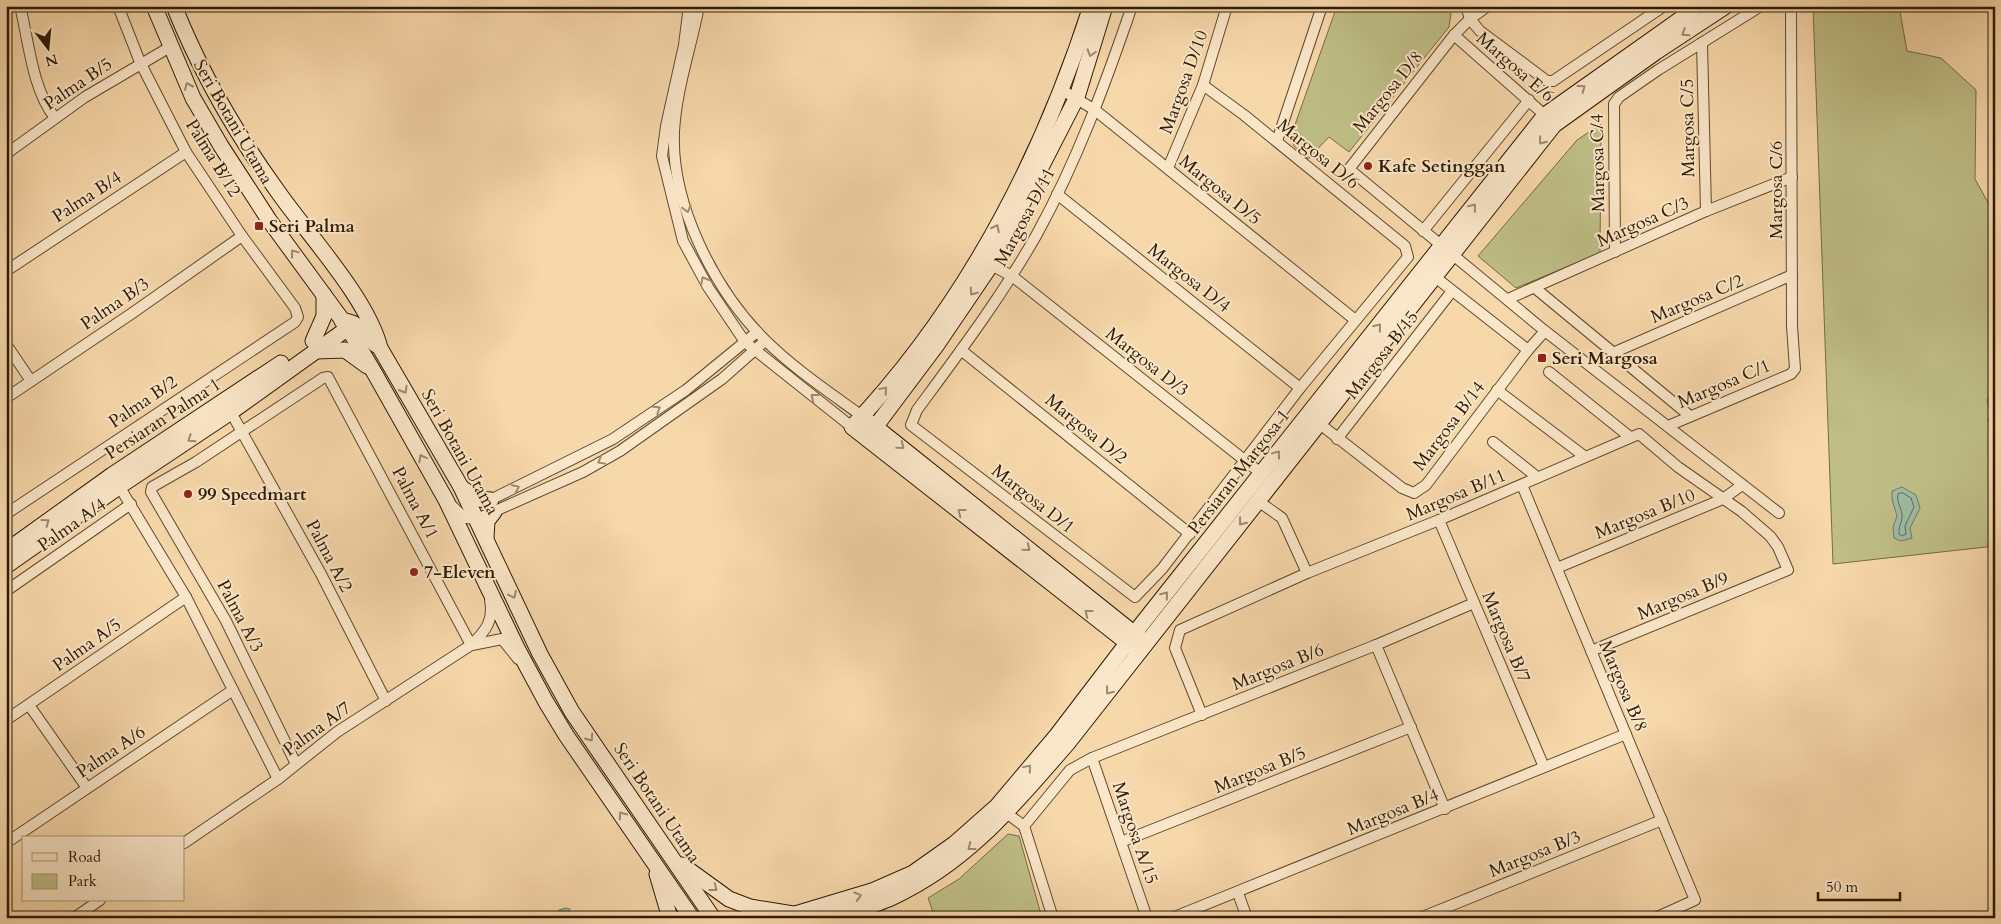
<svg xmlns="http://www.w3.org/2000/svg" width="2001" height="924" viewBox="0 0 2001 924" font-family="Cardo,serif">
<rect width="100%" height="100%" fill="#f7d8ab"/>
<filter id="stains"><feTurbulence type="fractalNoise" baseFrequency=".004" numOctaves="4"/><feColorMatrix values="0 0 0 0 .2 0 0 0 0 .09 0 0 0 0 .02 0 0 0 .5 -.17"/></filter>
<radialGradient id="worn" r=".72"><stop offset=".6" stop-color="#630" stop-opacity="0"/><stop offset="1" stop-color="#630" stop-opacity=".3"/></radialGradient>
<g fill="#bfbe87" stroke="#766c45">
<polygon points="1337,6 1452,6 1449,27 1349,152 1329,137 1308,159 1294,146 1291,136"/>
<polygon points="1813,6 1899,6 1907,51 1941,58 1976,90 1975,179 1995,215 1995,387 1987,400 1991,414 1988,420 1995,425 1995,546 1833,564"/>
<polygon points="1601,124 1600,253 1516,288 1478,256 1577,140"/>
<polygon points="1008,834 1019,836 1042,918 935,918 928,898 959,879"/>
</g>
<g fill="#9ebba4" stroke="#717b64">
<polygon points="1995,387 1995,425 1988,420 1991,414 1987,400"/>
<polygon points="1902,487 1916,495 1920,508 1910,528 1912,538 1901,541 1894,538 1893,527 1897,516 1892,499 1892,491"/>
<polygon points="566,908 570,909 569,916 553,918 559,910"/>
</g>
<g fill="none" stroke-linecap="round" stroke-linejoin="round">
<path stroke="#666a54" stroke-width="1" d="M1903,493L1911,498L1914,507L1905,526L1906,534L1902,536L1899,534C1898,527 1903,521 1902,514C1901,507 1896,501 1898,494Z"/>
<defs>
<g id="street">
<path d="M20,6C29,42 32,89 55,118"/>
<polyline points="689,6 684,45 666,126 662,156 683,241 708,287 745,342 852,427"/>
<path d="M699,6C691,48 676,90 674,132C671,204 714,289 764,339C793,368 829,392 862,416"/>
<path d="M1132,6C1105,85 1077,161 1037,234C1002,296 959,353 917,410L911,425L1135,597L1162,569L1300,388L1408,257L1405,246L1244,115L1203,85"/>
<polyline points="1466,6 1470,19 1480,31 1547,81 1553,81 1664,6"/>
<polyline points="1488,6 1470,19 1454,35 1349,169 1545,331 1779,513"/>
<polyline points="1454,35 1548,118"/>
<polyline points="1702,43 1706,211"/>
<polyline points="1062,90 1095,110 1354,319"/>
<polyline points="1277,141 1322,6"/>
<polyline points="6,154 85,97 170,47"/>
<polyline points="1168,168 1203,85 1227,6"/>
<polyline points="1057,194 1300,388"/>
<polyline points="1423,231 1529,100"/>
<polyline points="1615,252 1614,104 1619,97 1658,70 1761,6"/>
<polyline points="991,265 1012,276 1262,474"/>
<polyline points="6,271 186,152"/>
<polyline points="1435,277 1528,350"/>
<polyline points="1535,288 1690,416"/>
<polyline points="1508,299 1706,211 1792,177"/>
<polyline points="6,344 31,381"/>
<polyline points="961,350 1190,534"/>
<polyline points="1615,352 1792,275"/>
<polyline points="1549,372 1630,437"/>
<polyline points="1497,390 1584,456"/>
<polyline points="6,398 131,314 242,236"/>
<polyline points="228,407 321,574 386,701"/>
<polyline points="1316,421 1402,488 1414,493 1426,485 1528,350 1545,331"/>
<polyline points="1668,426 1791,374 1795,369 1792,326 1791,6"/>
<polyline points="1337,439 1452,291"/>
<polyline points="1493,442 1537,477"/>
<polyline points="116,481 186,597 278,779"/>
<polyline points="1522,485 1695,900 1655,918"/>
<polyline points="1258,501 1282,518 1307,573"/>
<polyline points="486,502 613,439 686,390 757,332"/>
<polyline points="451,505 465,518 477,519 583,472 620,451 722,379 765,341"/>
<polyline points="6,514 295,322 298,317 295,308 242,236 186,152 140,62 118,6"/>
<polyline points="1439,520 1544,767"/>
<polyline points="1557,568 1723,499 1742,485"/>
<polyline points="6,591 131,504"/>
<polyline points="472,645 502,639 518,659"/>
<polyline points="1376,645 1445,809"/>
<polyline points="29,705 87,788"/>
<polyline points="1202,715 1175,648 1180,630 1307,573 1439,520 1639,434 1678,467 1741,511 1770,536 1778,547 1788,570 1591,651"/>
<polyline points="6,720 186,597"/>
<polyline points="1092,758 1147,918"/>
<polyline points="296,764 226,621 151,492 152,487 196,462 323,378 328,377 471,645"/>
<polyline points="1002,810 1024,826"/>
<polyline points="1024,826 1070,770 1092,758 1376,645 1474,603"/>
<polyline points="1024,826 1053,918"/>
<polyline points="1121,842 1411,727"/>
<polyline points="6,843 233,690"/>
<path d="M184,843L278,779L337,732L471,645C486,631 494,620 490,600"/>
<polyline points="1238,893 1247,918"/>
<polyline points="74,918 100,900"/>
<polyline points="1172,918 1626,734"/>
<polyline points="1420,918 1662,820"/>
</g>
<g id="secondary">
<polyline points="154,6 193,98 221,146 269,220 348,328 375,374 446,500 517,648 546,702 566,735 692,918"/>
<path d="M174,6C200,71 235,132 276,189C307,234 367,297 380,348L461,487L540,654L572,712L713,918"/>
<path d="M1091,6C1041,161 964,308 852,427L1134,648"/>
<path d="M342,321C359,321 364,334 376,345"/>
<polyline points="313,341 324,316 324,295"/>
<polyline points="315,351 345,350 367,366"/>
<polyline points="868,421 1141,639"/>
<polyline points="867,438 936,346 991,265 1077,97 1105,6"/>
<polyline points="462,488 477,499 491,500"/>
<polyline points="486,538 487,521 494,512"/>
<polyline points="6,551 112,475 281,363"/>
<polyline points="6,566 120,486 231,412 348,328"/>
<polyline points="682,865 729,899 750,907 793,914"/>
<polyline points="657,874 670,918"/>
<polyline points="782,918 872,891 913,873 954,844 997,806 1057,735 1141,625 1545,115 1699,6"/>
<path d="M831,918C852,911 874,906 893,897C968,862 1014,805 1067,744L1554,125L1656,52L1726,6"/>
</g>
</defs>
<use href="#street" stroke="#604a2d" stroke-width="12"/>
<use href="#secondary" stroke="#2d1a03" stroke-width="17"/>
<use href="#street" stroke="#fae6c8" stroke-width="10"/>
<use href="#secondary" stroke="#fae6c8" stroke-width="15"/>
</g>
<defs><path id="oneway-chevron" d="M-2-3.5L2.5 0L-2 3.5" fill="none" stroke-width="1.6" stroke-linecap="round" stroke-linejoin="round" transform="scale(1.25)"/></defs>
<g stroke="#9e8a6f">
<use href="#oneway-chevron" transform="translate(1685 33) rotate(147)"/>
<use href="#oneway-chevron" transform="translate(1091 53) rotate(107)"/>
<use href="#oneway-chevron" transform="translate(188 86) rotate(-114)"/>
<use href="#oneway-chevron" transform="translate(1582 88) rotate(-36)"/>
<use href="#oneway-chevron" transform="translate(1542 141) rotate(128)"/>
<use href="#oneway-chevron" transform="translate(1473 207) rotate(-52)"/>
<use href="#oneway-chevron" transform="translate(687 209) rotate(75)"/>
<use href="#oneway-chevron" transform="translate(996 228) rotate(-63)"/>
<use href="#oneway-chevron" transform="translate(294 253) rotate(-127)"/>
<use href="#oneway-chevron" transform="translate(704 280) rotate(-118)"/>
<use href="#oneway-chevron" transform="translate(973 292) rotate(125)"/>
<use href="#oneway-chevron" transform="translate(1378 327) rotate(-51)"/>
<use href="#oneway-chevron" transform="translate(404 390) rotate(60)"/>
<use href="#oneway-chevron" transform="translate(884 390) rotate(-50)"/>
<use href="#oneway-chevron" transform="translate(814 397) rotate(-142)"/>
<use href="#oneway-chevron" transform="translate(657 409) rotate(-33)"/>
<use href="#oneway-chevron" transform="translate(191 439) rotate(146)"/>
<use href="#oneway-chevron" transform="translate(901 446) rotate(39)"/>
<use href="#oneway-chevron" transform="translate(1277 454) rotate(-53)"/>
<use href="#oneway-chevron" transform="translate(422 458) rotate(-119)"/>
<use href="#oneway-chevron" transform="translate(601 461) rotate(151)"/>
<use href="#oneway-chevron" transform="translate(516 488) rotate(-26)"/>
<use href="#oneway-chevron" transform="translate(961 512) rotate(-142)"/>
<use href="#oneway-chevron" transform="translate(46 522) rotate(-36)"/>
<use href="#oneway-chevron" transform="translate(1242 522) rotate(128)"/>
<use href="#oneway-chevron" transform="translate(1027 548) rotate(39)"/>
<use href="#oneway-chevron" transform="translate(513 595) rotate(65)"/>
<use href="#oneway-chevron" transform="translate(1165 595) rotate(-51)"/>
<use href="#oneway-chevron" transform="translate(1088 613) rotate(-142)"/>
<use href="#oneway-chevron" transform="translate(1109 691) rotate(128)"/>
<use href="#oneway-chevron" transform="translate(590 738) rotate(55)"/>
<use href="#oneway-chevron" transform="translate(1028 768) rotate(-50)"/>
<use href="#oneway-chevron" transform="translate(622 815) rotate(-125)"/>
<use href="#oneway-chevron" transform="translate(971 847) rotate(142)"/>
<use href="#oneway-chevron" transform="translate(714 888) rotate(37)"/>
<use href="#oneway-chevron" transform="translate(858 896) rotate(-17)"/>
</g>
<g fill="#8f2418" stroke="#fae6c8" stroke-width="2">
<circle cx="1368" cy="166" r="5"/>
<rect x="254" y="221" width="10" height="10" rx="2.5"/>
<rect x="1537" y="353" width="10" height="10" rx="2.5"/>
<circle cx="188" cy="494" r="5"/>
<circle cx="414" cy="572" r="5"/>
</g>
<g text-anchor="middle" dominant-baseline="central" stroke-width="4" stroke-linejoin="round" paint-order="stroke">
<g font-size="18" fill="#2d1a03" stroke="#fae6c8">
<text transform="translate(1515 67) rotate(41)">Margosa E/6</text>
<text transform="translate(1184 82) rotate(-70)">Margosa D/10</text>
<text transform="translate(78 84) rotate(-34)">Palma B/5</text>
<text transform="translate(1388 92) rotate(-51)">Margosa D/8</text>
<text transform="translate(233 122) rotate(60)">Seri Botani Utama</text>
<text transform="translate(1688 128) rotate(-91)">Margosa C/5</text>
<text transform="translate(1318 154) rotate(39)">Margosa D/6</text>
<text transform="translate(213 158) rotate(58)">Palma B/12</text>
<text transform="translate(1598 163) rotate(-91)">Margosa C/4</text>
<text transform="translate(1220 190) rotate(39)">Margosa D/5</text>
<text transform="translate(1776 190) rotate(-90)">Margosa C/6</text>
<text transform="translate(87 197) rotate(-33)">Palma B/4</text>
<text transform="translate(1025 217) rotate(-62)">Margosa D/11</text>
<text transform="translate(1643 222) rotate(-24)">Margosa C/3</text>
<text transform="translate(1189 278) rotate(38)">Margosa D/4</text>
<text transform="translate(1697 299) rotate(-23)">Margosa C/2</text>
<text transform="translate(115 304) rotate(-34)">Palma B/3</text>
<text transform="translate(1382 355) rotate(-52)">Margosa B/15</text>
<text transform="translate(1147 362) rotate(38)">Margosa D/3</text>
<text transform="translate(1724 384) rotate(-23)">Margosa C/1</text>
<text transform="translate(143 402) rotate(-34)">Palma B/2</text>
<text transform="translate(163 419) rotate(-33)">Persiaran Palma 1</text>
<text transform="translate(1449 426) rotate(-53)">Margosa B/14</text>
<text transform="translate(1086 429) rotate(39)">Margosa D/2</text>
<text transform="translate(460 452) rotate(61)">Seri Botani Utama</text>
<text transform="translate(1239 472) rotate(-52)">Persiaran Margosa 1</text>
<text transform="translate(1456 495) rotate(-23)">Margosa B/11</text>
<text transform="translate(1033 499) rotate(38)">Margosa D/1</text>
<text transform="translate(415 503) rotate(62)">Palma A/1</text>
<text transform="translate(1645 514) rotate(-22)">Margosa B/10</text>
<text transform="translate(72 525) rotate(-35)">Palma A/4</text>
<text transform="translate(329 556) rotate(62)">Palma A/2</text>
<text transform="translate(1683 596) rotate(-23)">Margosa B/9</text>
<text transform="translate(240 616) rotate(62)">Palma A/3</text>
<text transform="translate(1506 637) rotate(67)">Margosa B/7</text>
<text transform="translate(87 645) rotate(-35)">Palma A/5</text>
<text transform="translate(1278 667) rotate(-22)">Margosa B/6</text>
<text transform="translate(1623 686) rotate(67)">Margosa B/8</text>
<text transform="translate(317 729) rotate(-36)">Palma A/7</text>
<text transform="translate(111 752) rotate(-34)">Palma A/6</text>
<text transform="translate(1260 770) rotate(-22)">Margosa B/5</text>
<text transform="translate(657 803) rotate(56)">Seri Botani Utama</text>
<text transform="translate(1393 812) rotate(-22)">Margosa B/4</text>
<text transform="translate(1135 833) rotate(71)">Margosa A/15</text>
<text transform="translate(1535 854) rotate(-22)">Margosa B/3</text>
</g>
<g font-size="18" font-weight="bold" fill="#2d1a03" stroke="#fae6c8" text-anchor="start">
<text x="1378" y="166">Kafe Setinggan</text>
<text x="269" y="226">Seri Palma</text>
<text x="1552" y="358">Seri Margosa</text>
<text x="198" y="494">99 Speedmart</text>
<text x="424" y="572">7-Eleven</text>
</g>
</g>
<rect width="2001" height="924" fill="none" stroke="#f7d8ab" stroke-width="25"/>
<rect x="8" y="8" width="1986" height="909" fill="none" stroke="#2d1a03" stroke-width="2.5"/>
<rect x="12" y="12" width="1976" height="899" fill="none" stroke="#2d1a03"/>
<rect x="22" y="836" width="162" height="65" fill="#fae6c8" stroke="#a89479"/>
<rect x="32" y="853" width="25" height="8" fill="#fae6c8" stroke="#a89479"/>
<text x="68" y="862" font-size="15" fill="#2d1a03">Road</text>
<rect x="32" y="874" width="25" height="15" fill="#bfbe87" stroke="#a89479"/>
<text x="68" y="886" font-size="15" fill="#2d1a03">Park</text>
<g transform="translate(48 48) rotate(164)" stroke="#fae6c8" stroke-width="4" paint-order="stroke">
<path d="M0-4L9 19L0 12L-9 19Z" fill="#2d1a03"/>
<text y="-8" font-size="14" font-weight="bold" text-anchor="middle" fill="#2d1a03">N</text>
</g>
<path d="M1818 892v8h82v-8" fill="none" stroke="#2d1a03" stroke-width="2.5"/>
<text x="1826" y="892" font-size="15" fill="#2d1a03" stroke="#fae6c8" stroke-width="4" paint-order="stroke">50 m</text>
<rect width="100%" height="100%" filter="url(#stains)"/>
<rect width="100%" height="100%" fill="url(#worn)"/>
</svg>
